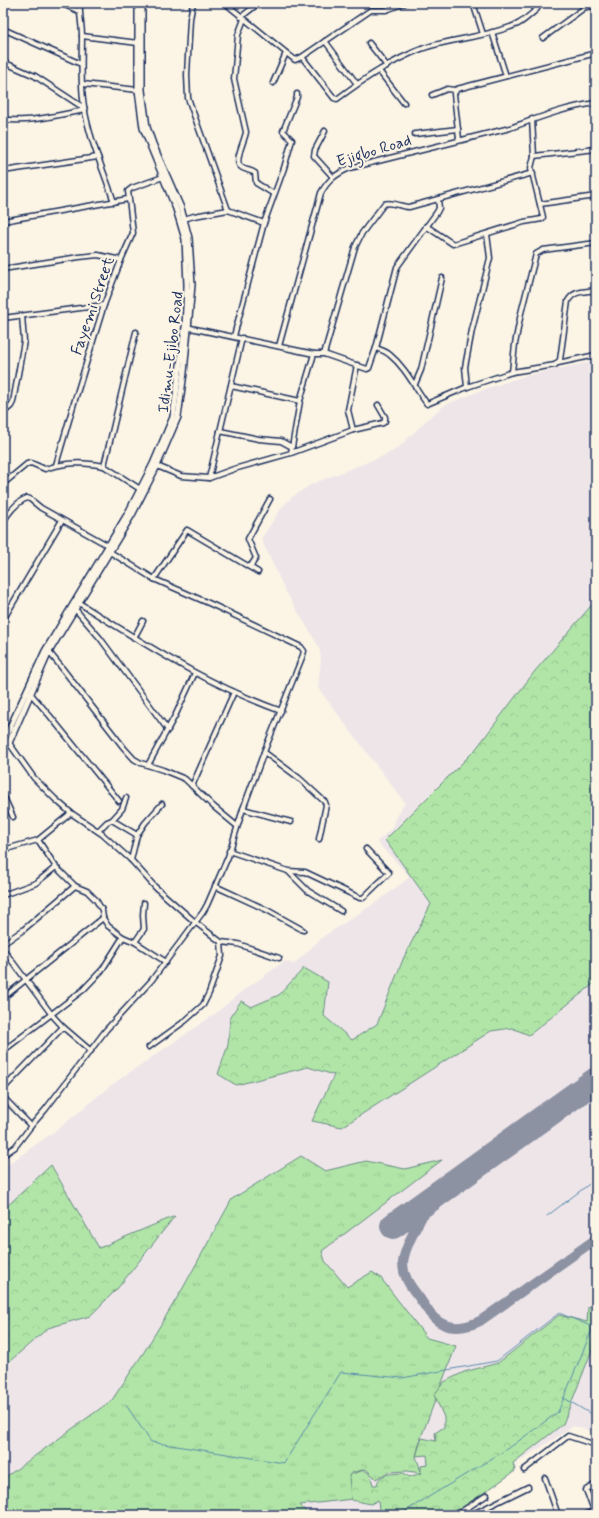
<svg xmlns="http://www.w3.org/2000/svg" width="599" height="1518" viewBox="0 0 599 1518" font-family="Mynerve,sans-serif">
<defs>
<pattern id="grass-tufts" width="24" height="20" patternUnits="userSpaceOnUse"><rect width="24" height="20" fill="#b1e5a7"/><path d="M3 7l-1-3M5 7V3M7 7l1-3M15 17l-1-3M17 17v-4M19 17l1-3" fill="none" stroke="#98c592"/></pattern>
<pattern id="forest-crowns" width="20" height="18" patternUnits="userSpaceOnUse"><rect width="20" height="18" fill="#b1e5a7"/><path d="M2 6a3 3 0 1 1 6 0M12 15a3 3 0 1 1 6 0" fill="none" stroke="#98c592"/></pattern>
</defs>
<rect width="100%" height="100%" fill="#fcf5e5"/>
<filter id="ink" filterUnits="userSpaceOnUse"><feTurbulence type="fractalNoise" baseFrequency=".025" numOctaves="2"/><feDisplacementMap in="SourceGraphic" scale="8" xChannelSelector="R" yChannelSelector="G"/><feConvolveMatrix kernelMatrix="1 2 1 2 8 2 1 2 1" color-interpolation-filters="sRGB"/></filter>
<g filter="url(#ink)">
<polygon fill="#eee5e9" points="596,361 596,1433 574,1426 515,1464 517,1471 452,1515 3,1515 3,1168 62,1126 110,1086 216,1013 237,995 285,961 294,964 324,936 375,903 410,877 377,842 392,828 395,818 405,803 318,688 321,659 319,647 286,592 261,539 282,507 292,497 312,484 388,454 399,447 431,416 445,405 482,390 524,376"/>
<polygon fill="url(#grass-tufts)" stroke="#668a82" points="301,1156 325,1171 366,1161 405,1169 442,1160 322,1251 325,1261 347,1287 372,1272 380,1277 427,1338 456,1346 420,1440 416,1457 419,1465 421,1473 407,1471 388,1472 376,1479 366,1469 351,1473 353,1499 300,1505 309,1515 3,1515 3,1479 112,1400 144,1352 183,1288 232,1199"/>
<g fill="url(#forest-crowns)" stroke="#668a82">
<polygon points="596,600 596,982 529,1035 512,1028 491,1031 342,1127 312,1121 334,1075 308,1067 236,1085 218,1074 228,1045 230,1017 241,1001 251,1007 279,995 304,968 328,982 324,1016 352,1040 377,1024 404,957 431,904 385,840 475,750 535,671"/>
<polygon points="51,1165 99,1248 175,1216 117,1289 90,1316 48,1328 3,1367 3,1210"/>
<path d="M596,1306V1340L563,1424L513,1463L515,1471L452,1515H364L368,1510H379L378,1500L371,1504L351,1500L349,1475L364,1470L370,1474L373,1485H377C379,1472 394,1474 404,1473L409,1477L421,1473V1466L428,1465L427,1455L416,1456L422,1438L436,1441L435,1433L444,1427V1417L434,1395L444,1382L464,1372L498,1363L559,1315L587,1322L588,1307Z"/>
</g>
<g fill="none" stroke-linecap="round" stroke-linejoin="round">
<g stroke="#578bab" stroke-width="1">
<polyline points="547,1216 596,1179"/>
<polyline points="564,1398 596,1417"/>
<polyline points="126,1405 151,1442 284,1463 341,1372 402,1378 497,1361 559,1313 593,1327"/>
<polyline points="399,1515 509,1448 558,1412 593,1327 593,1301 596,1299"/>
</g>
<path stroke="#8c92a2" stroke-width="10" d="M436,1194C426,1208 404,1246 403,1263C403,1276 410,1286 418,1296C423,1303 428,1312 434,1318C448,1331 466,1328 480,1321L596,1239"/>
<polyline stroke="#8c92a2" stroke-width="26" points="393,1226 596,1080"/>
<defs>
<g id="minor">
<polyline points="60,3 79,11"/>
<path d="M80,3C79,14 82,25 82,36C82,59 80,83 84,106C89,139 104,171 114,202"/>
<polyline points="193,3 190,19 187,75 188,98 228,210"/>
<polyline points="225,3 295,60 302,57 371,10 386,10 405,3"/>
<polyline points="473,3 483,34"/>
<polyline points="586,7 596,6"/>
<polyline points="241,17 259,3"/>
<path d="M244,19L238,35L234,79L246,132C245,140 234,160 240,166C243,170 251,170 255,173L256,183L274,194"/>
<polyline points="3,29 81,64"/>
<polyline points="492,32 506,76"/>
<polyline points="82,36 138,43"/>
<polyline points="543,38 591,3"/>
<polyline points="325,41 357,84"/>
<polyline points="369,43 387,66"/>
<path d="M302,57L334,98L337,99C364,79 392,60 424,48C454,38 488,37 518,24C525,20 531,14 537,9"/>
<polyline points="3,62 35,76 84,108"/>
<polyline points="379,71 404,103"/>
<polyline points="273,83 286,53"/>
<polyline points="83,84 138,90"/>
<polyline points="432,95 447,89 455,90"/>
<path d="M3,119C23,124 64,114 85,110"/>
<polyline points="325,131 315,150 314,156 333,177"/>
<polyline points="415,134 458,129"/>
<polyline points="459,139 454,94 457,89 596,53"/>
<polyline points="534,156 596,149"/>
<polyline points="3,171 98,157"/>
<polyline points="540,204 596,196"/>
<polyline points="184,219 194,216 228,210 264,223"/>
<polyline points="3,221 128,199"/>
<polyline points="426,226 453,244 524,222 542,219 543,217 531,168 534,156 532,119"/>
<path d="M487,234L490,258L472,330L465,367L467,387L512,372L555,365L560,360L568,301C574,290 585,292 596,290"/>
<polyline points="3,269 79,257 98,255 121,260"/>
<polyline points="3,318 104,305"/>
<polyline points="186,327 314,354 324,354 367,369 369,368 376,348 397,267 437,212 439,208 438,199"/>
<polyline points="234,336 264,223 284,168 292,140 283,131 297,97 297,94"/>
<path d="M279,346L321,193C328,180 336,174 350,168L510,128C538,118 566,107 596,103"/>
<path d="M376,348C381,350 386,351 390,355C406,368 415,388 427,404L467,387"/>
<path d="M324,354L355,247L362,233L384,204C392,201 401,207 409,207L533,173"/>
<polyline points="558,363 596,355"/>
<polyline points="512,372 515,344 521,313 536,254 543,250 596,243"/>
<polyline points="415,384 421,370 442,278"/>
<polyline points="231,386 300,401"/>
<polyline points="3,413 11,406 13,402 24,341 22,316"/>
<polyline points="353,430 348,410 357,365"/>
<polyline points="220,431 259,439 281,441 292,447"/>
<polyline points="291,453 300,401 314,354"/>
<polyline points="56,465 74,403 104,305 121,260 133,233 128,191 132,188 163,177"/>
<polyline points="104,466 140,489"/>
<polyline points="157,466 181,476 209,478 234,469 291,453 353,430 383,423 385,421 385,417 378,405"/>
<polyline points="209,478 242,338"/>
<path d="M3,484L27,464L31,463L45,469C66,462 83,462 104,466L136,332"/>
<path d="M3,522C9,512 16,502 27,498L30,499L41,508L109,546"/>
<polyline points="250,567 256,558 248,539 270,499"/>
<polyline points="154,579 187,530 258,572"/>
<path d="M79,603C117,627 155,651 194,672C222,687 251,700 281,711"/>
<polyline points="75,609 100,638 168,730"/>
<polyline points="3,620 62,520"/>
<polyline points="134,638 143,621"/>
<polyline points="49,652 62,668 124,748 134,759 141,763 163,770 185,779 214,807 237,826"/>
<polyline points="30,693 50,716 119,801"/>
<polyline points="9,743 34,778 55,799 71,813 102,834 131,860 155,887 195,922 221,942 238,944 279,958"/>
<polyline points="264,752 299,778 325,802 326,805 319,839"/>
<polyline points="148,765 176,714 195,673"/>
<polyline points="192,786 234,692"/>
<polyline points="3,795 13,817"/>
<polyline points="243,809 291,822"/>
<polyline points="112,820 122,809 126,798"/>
<polyline points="98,831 107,822 112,820 137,835"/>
<polyline points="3,850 38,840 71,813"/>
<polyline points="229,851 288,871 305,872 360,898 363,898 389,873 366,849"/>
<polyline points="131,860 137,835 145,823 162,804"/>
<polyline points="56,867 75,886 87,891 96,900 102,910 103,918 108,926 123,937"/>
<polyline points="288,871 308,891 341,911"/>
<polyline points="215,886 267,910 303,930"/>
<polyline points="3,895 36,883 56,867 38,840"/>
<polyline points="135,942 144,929 143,915 144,903"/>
<polyline points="3,944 23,930 75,886"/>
<polyline points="3,949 52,1015 63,1027 91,1051"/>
<polyline points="3,998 103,918"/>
<polyline points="149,1047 185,1021 203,1005 209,993 222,956 221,942"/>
<polyline points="3,1051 83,990 102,970 123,937 135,942 166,962"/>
<polyline points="3,1089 63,1027"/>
<polyline points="3,1097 31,1126 45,1110 106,1030 151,981 203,912 207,905 228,857 243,809 264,752 303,655 304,651 301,647 213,605 154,579 110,552"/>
<polyline points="3,1155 15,1147 31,1126"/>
<polyline points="524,1470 568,1436 596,1445"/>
<polyline points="545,1478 558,1515"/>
<polyline points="594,1510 586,1490 596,1484"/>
<polyline points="459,1513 487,1495"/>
<polyline points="471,1515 528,1487"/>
<polyline points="584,1515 596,1510"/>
</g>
<g id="major">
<polyline points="5,738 45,651 128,513 153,464 173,417 185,327 187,285 185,239 176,209 143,128 138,90 138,3"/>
<polyline points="9,743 49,652 132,515 157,466 178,417 184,373 192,285 189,238 181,208 153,144 147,127 142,90 142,3"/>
</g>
</defs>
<use href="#minor" stroke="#1b2f5e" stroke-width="7"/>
<use href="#major" stroke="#1b2f5e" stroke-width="8"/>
<use href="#minor" stroke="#fcf5e5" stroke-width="4"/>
<use href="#major" stroke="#fcf5e5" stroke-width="5"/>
</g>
</g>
<g text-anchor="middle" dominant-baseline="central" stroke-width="4" stroke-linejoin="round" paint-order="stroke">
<g font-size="16" fill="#1b2f5e" stroke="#fcf5e5">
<text transform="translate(374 151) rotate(-17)">Ejigbo Road</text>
<text transform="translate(93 306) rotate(-71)">Fayemi Street</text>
<text transform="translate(171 352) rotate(-83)">Idimu-Ejibo Road</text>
</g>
</g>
<rect width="599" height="1518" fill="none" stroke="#fcf5e5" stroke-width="16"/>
<rect x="8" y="8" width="583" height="1502" fill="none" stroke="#1b2f5e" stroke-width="1.5" filter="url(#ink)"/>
</svg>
